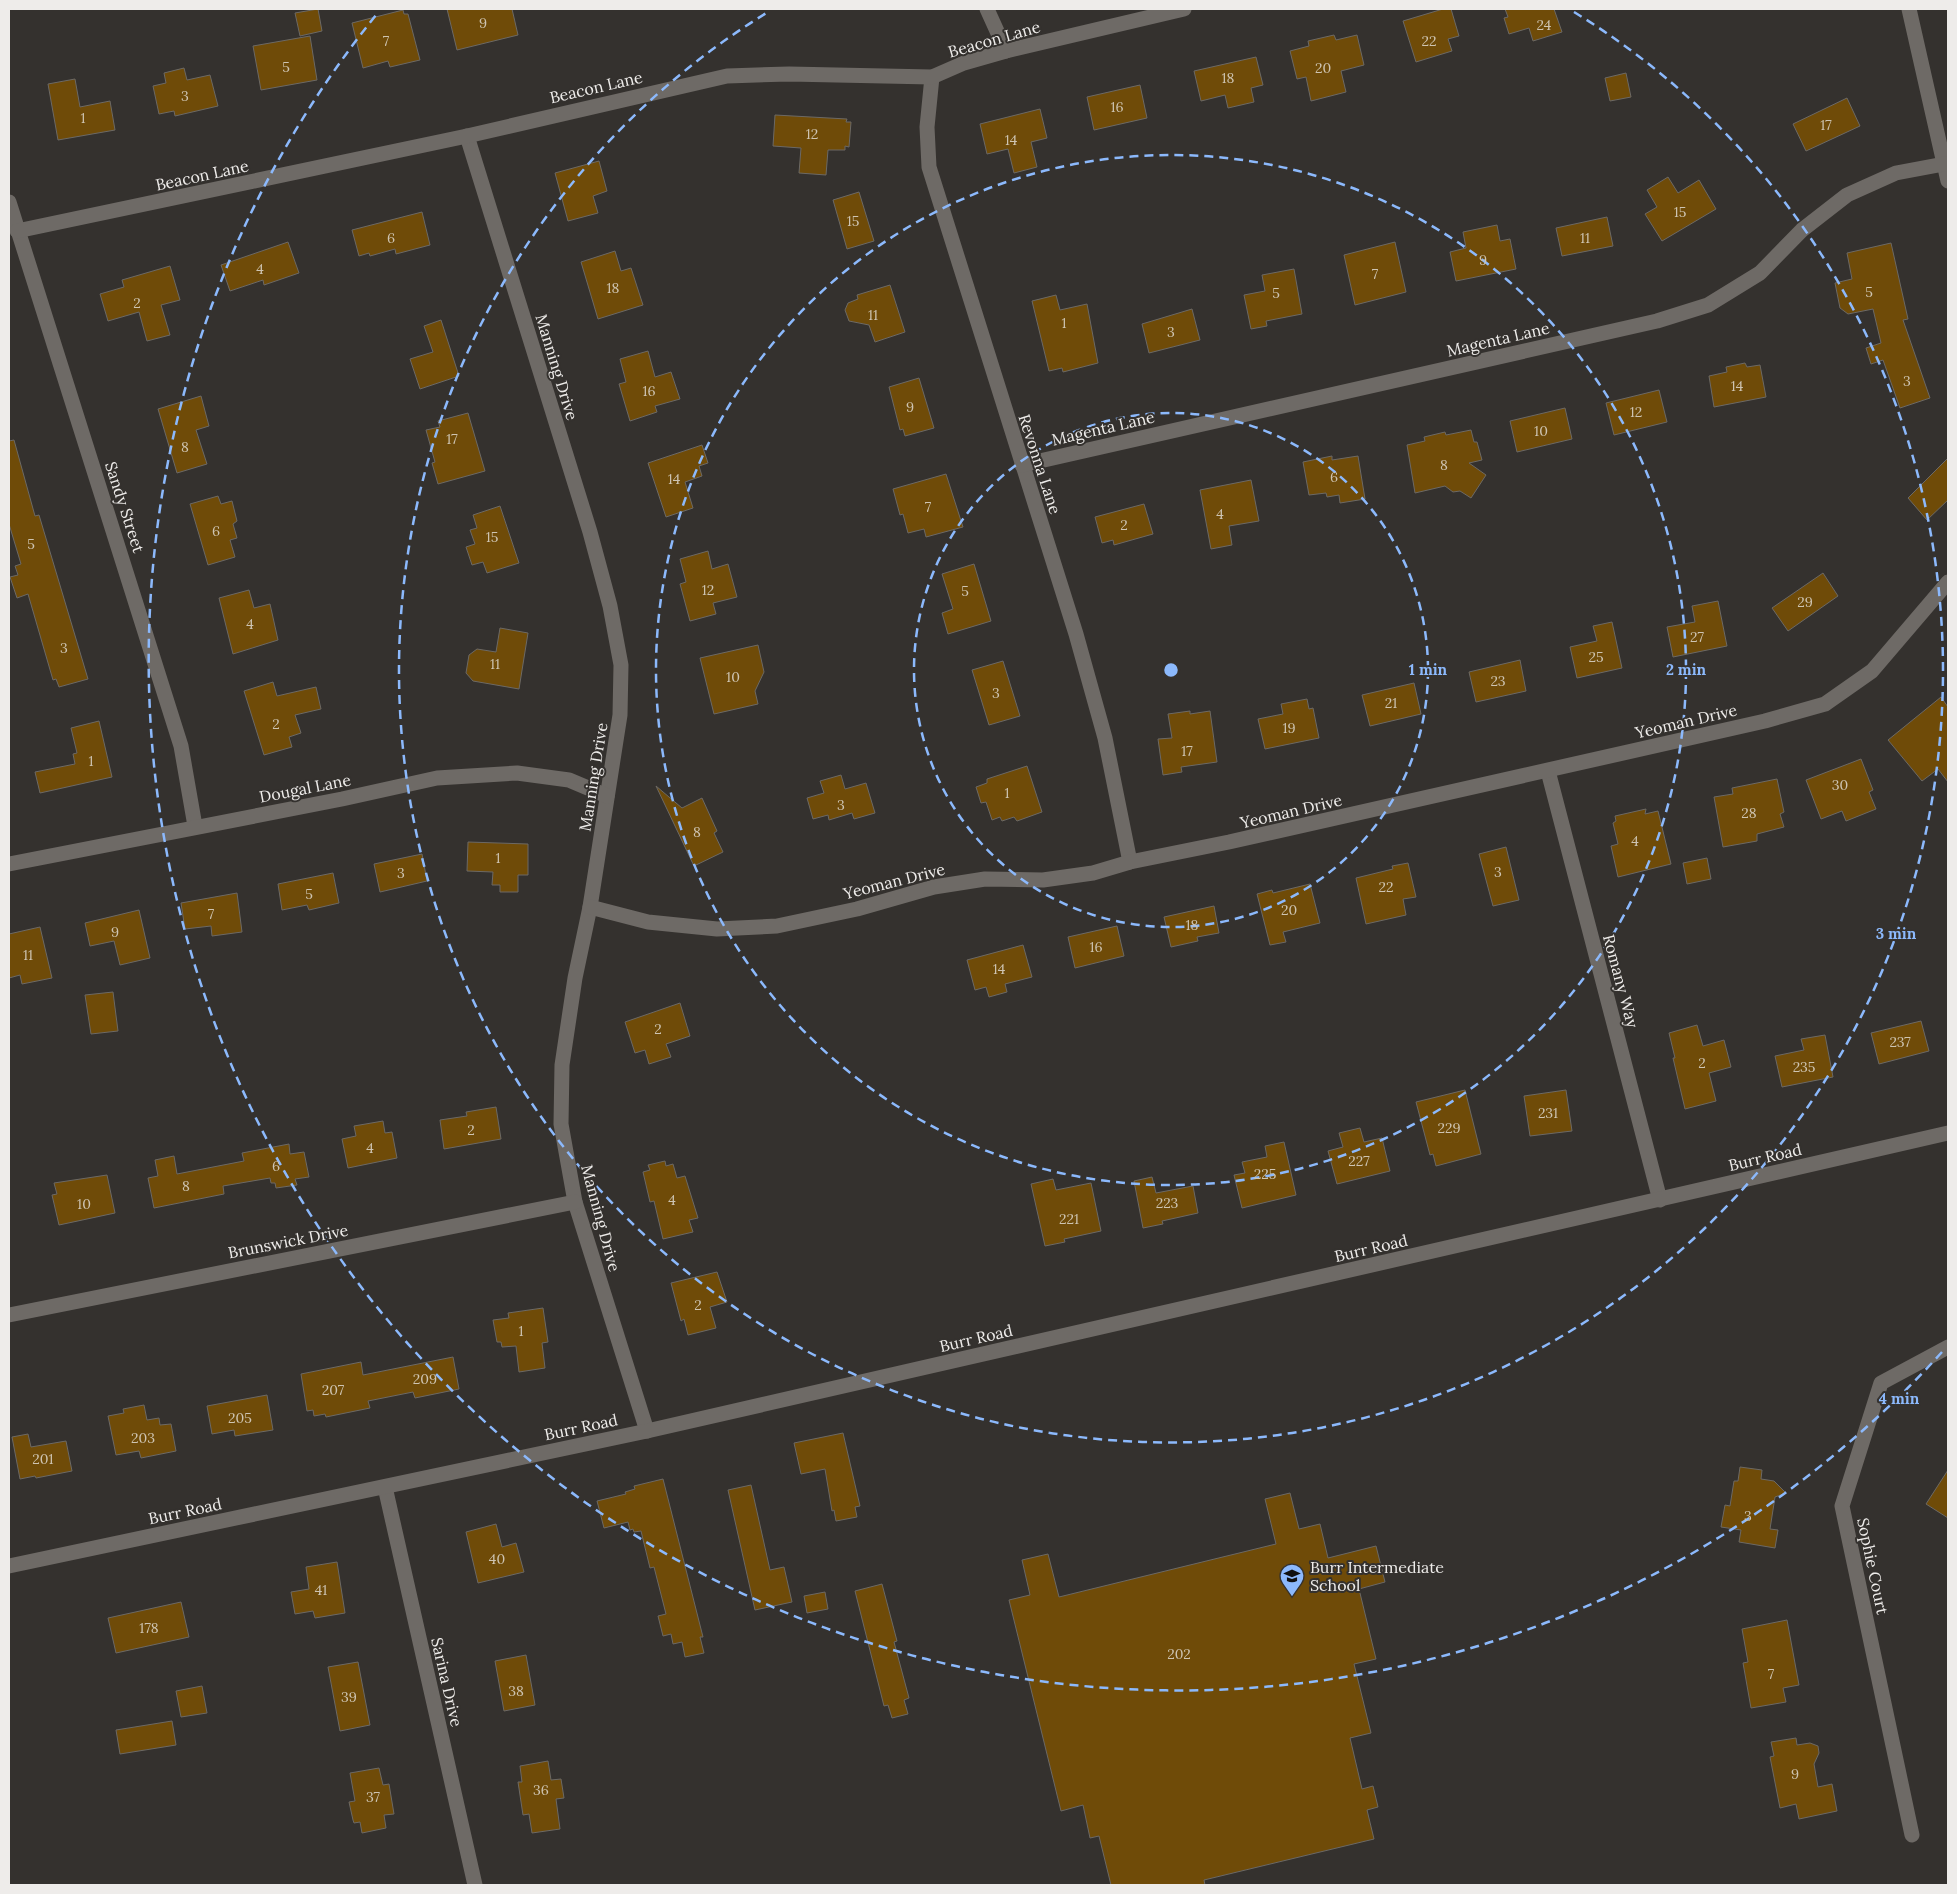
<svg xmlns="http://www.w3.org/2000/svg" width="1957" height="1894" viewBox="0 0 1957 1894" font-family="Lora,serif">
<rect width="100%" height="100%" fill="#34312e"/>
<g fill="#6f4b08" stroke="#6c6965">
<polygon points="318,9 322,31 300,36 295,13"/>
<polygon points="447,9 512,9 518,35 457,50"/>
<polygon points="1443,9 1451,9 1459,36 1448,39 1452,51 1416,62 1403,21"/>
<polygon points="1505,9 1554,9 1562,32 1533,41 1529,28 1509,34 1504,18 1508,17"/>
<polygon points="403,10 404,14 408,14 420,60 390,67 388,61 363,68 352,23"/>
<polygon points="1334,35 1336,40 1357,35 1364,65 1341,71 1346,92 1311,101 1306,77 1297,79 1290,51 1309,46 1308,41"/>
<polygon points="310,36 317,80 261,90 253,46"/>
<polygon points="1256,57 1263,85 1251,88 1254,102 1228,108 1225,95 1201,101 1194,71"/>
<polygon points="184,68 187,80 210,75 218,106 175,116 174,111 159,114 153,86 166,83 164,73"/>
<polygon points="1626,73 1631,97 1610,101 1605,78"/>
<polygon points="75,79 80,107 110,101 115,130 58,140 48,84"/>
<polygon points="1140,85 1147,118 1094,130 1087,97"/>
<polygon points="1847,98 1860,126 1806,151 1793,124"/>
<polygon points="1040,109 1047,138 1031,142 1037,167 1014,173 1008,149 987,154 980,124"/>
<polygon points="775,115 847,119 846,122 851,122 849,147 845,146 845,150 828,150 826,175 799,173 801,148 773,146"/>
<polygon points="599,161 607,191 593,196 598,213 568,221 555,173"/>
<polygon points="1668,177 1678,193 1699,180 1716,209 1662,241 1645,214 1657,207 1647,190"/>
<polygon points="859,192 874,241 847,249 833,200"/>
<polygon points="422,212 430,245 396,254 395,249 370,256 369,253 359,256 352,230"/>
<polygon points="1607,217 1613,246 1562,256 1556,228"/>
<polygon points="1497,225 1500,241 1510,239 1516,269 1456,281 1450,252 1466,248 1463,232"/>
<polygon points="288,242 299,273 264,285 263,280 230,291 221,265"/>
<polygon points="1395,242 1406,292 1355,305 1344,255"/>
<polygon points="1891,243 1908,319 1903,320 1930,398 1900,408 1883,360 1871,364 1866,348 1881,343 1873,309 1848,314 1840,308 1835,283 1852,279 1847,253"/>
<polygon points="615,251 621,271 631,268 643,305 598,319 581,262"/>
<polygon points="170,266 180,300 161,305 170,335 147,341 139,312 108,321 100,294 124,287 122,280"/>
<polygon points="1294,269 1302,314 1266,321 1267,326 1251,329 1244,295 1265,291 1262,275"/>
<polygon points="890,285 905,332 875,342 869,325 849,321 845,310 848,303 858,299 857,295"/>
<polygon points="1056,295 1060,310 1087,304 1098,363 1063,372 1062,368 1049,371 1032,301"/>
<polygon points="1192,309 1200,340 1149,353 1142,324"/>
<polygon points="441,320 459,376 420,389 410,359 433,352 424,326"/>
<polygon points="648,351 655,377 671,372 680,399 655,406 657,412 630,421 619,384 626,382 620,359"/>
<polygon points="1745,363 1747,367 1760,365 1766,397 1714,407 1709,376 1727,372 1726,367"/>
<polygon points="919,378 934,428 905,436 903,429 900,430 889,387"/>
<polygon points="1659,390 1667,422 1614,435 1606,403"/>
<polygon points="201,396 209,426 196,430 207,464 177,473 158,409"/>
<polygon points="1565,408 1572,439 1517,452 1510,421"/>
<polygon points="468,413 485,471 438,484 432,463 435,462 426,430 440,427 438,421"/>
<polygon points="1471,430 1474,442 1477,442 1482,460 1469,463 1486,475 1471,498 1460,491 1453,492 1445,486 1415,493 1407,445 1425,441 1424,437 1445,432 1446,435"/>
<polygon points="14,440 35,516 39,515 88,679 59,687 56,679 53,680 28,594 17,598 10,577 18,575 15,566 21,564 9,524 9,441"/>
<polygon points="702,445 708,463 699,466 702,476 685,482 693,508 666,517 648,463"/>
<polygon points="1332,456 1332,460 1358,456 1365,499 1340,503 1339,495 1327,497 1326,493 1309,495 1303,462"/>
<polygon points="1948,458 1948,500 1927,520 1908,498"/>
<polygon points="946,474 963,527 926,537 924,529 908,533 903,514 900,515 893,489"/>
<polygon points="1251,480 1259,521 1229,526 1232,545 1211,549 1200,490"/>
<polygon points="218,496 221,504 232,501 237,521 233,524 237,538 230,540 235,557 208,565 190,504"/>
<polygon points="1144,504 1153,534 1114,545 1113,540 1102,543 1095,517"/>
<polygon points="500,506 519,563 487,573 483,562 472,565 466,547 475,544 470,530 477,528 473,515"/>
<polygon points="708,551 712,569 728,564 737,597 713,603 716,614 690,621 680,584 686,582 680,559"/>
<polygon points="974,564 991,621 948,634 942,613 953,609 942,574"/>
<polygon points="1823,573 1838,596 1788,631 1772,608"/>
<polygon points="249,590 254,608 270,604 278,640 233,654 219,598"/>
<polygon points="1718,601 1727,646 1673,657 1667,627 1695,622 1692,606"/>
<polygon points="1612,622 1622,668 1577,678 1570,647 1597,641 1593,626"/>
<polygon points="500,628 528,633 519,689 473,681 466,673 469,655 477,649 496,652"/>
<polygon points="758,645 764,672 755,691 758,704 714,714 700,658"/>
<polygon points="1520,660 1526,691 1476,702 1469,672"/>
<polygon points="1003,661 1020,716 989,725 972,670"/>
<polygon points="273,682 277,696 316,687 321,709 295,715 301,733 289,737 292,747 264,755 244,691"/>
<polygon points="1414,683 1421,714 1370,726 1362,695"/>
<polygon points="1941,697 1948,707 1948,782 1938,769 1922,781 1888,740"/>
<polygon points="1307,699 1309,709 1313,708 1319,738 1265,749 1258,719 1283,714 1281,704"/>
<polygon points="1190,711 1190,714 1210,711 1217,762 1181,767 1182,772 1163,775 1158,739 1172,738 1168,714"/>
<polygon points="99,721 112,777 40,793 35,772 75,764 73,754 77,753 71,728"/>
<polygon points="1861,759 1873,790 1869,792 1876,809 1846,821 1842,811 1821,819 1806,780"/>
<polygon points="1027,766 1042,812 1017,821 1014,817 1002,821 1000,817 992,820 986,802 981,803 976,787 987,783 987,779"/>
<polygon points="841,775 845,789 866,783 875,813 854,819 852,813 829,820 828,815 813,819 807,798 824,793 820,781"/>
<polygon points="1777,779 1784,812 1780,814 1784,827 1757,834 1757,841 1723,847 1714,797 1733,794 1732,788"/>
<polygon points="656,786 682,808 702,798 717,831 714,833 723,852 694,866"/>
<polygon points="1646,809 1645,814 1658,811 1671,864 1618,877 1611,846 1618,844 1613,823 1616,821 1615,816"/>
<polygon points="468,842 528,844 528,875 518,875 518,892 500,892 500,885 492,885 493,872 467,871"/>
<polygon points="1506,847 1519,900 1493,906 1479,854"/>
<polygon points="422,854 427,881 380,892 374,864"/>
<polygon points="1707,858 1711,879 1687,884 1683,863"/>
<polygon points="1408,863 1416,897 1403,899 1406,915 1366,924 1356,878 1393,869 1392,866"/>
<polygon points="333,873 339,903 309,910 307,905 282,910 278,884"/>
<polygon points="1310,884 1320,923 1283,932 1286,942 1270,945 1257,894 1272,890 1273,893"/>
<polygon points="237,893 242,932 212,936 211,926 185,929 181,903"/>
<polygon points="1214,906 1219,933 1197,937 1198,941 1171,947 1164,917"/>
<polygon points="139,910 150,958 120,965 114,941 90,946 85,923"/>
<polygon points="1117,926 1124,956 1075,968 1068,937"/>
<polygon points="40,927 52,978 22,984 20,975 9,978 9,934"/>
<polygon points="1023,945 1032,977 1005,984 1007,992 989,997 986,987 975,990 967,960"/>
<polygon points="113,992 118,1031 91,1034 85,995"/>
<polygon points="680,1003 690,1036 666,1044 671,1057 649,1064 645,1050 635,1053 625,1022"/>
<polygon points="1921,1021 1929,1051 1879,1064 1871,1033"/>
<polygon points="1697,1025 1703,1046 1724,1040 1731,1067 1709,1073 1716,1101 1685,1109 1673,1058 1675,1058 1669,1033"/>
<polygon points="1825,1035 1833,1077 1782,1087 1775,1056 1804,1050 1801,1039"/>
<polygon points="1465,1090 1481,1154 1436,1166 1433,1154 1430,1155 1416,1102"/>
<polygon points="1566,1090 1572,1131 1530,1136 1524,1096"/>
<polygon points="496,1107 501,1139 444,1149 440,1120 467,1116 466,1112"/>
<polygon points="383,1121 385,1133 392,1132 397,1158 348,1168 342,1139 356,1136 354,1126"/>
<polygon points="1360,1128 1364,1142 1382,1138 1390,1171 1337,1184 1328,1151 1343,1147 1339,1133"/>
<polygon points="1284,1142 1296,1195 1242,1208 1234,1175 1245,1173 1242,1162 1267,1157 1265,1146"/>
<polygon points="289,1144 290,1154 304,1152 309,1177 295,1179 297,1185 276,1188 275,1183 271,1183 270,1178 223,1186 224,1194 154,1208 148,1178 158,1176 155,1160 174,1156 177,1174 244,1161 242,1153"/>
<polygon points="665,1161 666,1166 673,1164 677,1178 685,1176 698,1218 689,1220 693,1232 663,1239 654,1201 650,1202 643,1172 650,1170 648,1165"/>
<polygon points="107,1175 115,1213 59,1225 52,1195 57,1194 54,1183"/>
<polygon points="1152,1177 1156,1193 1193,1186 1198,1213 1162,1221 1163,1224 1143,1228 1134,1181"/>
<polygon points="1053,1179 1056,1190 1091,1183 1101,1231 1064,1239 1065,1242 1045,1246 1031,1184"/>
<polygon points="717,1272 727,1302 710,1307 716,1328 688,1335 684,1319 681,1321 671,1283"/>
<polygon points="543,1308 548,1342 542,1343 545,1368 519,1372 516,1346 502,1347 501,1342 497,1342 493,1320 509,1318 508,1313"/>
<polygon points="453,1357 459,1389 415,1398 413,1392 368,1401 370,1408 326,1417 325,1414 314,1416 313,1410 307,1411 301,1374 361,1362 363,1375"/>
<polygon points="267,1395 273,1430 235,1436 234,1430 212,1434 207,1406"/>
<polygon points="144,1405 147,1420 159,1418 160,1425 171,1424 176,1451 141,1458 139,1451 116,1455 108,1416 124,1413 123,1409"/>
<polygon points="843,1433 860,1506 855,1507 857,1517 836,1521 834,1510 832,1511 825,1469 801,1474 794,1443"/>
<polygon points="28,1434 31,1447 66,1441 72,1471 36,1478 35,1476 20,1479 12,1437"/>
<polygon points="1740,1467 1762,1470 1761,1479 1774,1481 1786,1493 1775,1497 1770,1529 1778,1530 1775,1548 1739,1542 1741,1530 1721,1527 1725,1505 1730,1506 1734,1481 1738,1481"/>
<polygon points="1948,1470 1948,1518 1926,1504"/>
<polygon points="663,1479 703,1637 700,1637 704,1653 685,1657 682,1642 673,1644 671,1634 663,1636 658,1616 666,1614 654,1567 650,1568 641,1531 634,1532 633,1529 630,1530 628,1522 604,1528 597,1501 626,1494 625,1492 635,1489 634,1486"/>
<polygon points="751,1485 770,1570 784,1567 792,1602 755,1610 728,1490"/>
<polygon points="1290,1493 1299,1529 1320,1524 1328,1558 1376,1546 1385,1582 1359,1589 1376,1659 1354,1664 1371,1733 1350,1738 1362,1789 1373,1786 1378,1807 1367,1810 1374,1839 1204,1880 1205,1885 1111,1885 1099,1836 1090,1838 1083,1805 1061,1811 1009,1600 1030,1595 1022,1560 1048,1554 1059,1597 1276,1544 1265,1499"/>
<polygon points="496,1524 502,1547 516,1543 524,1572 478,1583 466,1532"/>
<polygon points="337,1562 345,1613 315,1618 313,1611 295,1614 291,1592 309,1589 306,1567"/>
<polygon points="882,1584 897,1641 894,1642 909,1698 904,1700 908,1714 892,1718 888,1705 884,1706 855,1591"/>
<polygon points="825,1592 828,1609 807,1613 804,1596"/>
<polygon points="181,1602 189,1637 116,1653 108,1618"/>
<polygon points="1787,1620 1799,1685 1783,1688 1786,1702 1751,1708 1743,1663 1748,1662 1742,1629"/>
<polygon points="526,1655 535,1705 504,1711 495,1661"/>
<polygon points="358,1662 370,1725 340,1731 328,1667"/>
<polygon points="202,1686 207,1713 181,1717 176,1691"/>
<polygon points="172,1721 176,1745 120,1754 116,1730"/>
<polygon points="1796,1738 1797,1745 1810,1743 1818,1746 1819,1753 1814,1764 1818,1787 1832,1784 1837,1811 1799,1819 1796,1804 1780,1808 1770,1757 1774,1756 1771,1742"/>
<polygon points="548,1761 551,1780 561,1779 564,1798 556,1799 560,1829 532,1833 529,1814 523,1815 518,1782 522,1782 520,1766"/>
<polygon points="379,1768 383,1785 389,1784 394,1814 384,1815 386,1828 362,1833 360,1822 354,1823 353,1820 349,1802 355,1801 350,1773"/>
</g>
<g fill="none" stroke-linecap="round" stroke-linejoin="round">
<g stroke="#6e6a66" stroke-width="15">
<polyline points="987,9 1006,51"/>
<polyline points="1909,9 1948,181"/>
<polyline points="932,77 927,127 929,167 1076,634 1105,738 1130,862"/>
<polyline points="467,136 590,532 610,606 621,665 620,715 590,907 575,978 562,1065 561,1124 575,1202 647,1431"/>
<polyline points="9,202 181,746 195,826"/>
<polyline points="17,231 467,136 727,76 789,74 932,77 964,63 1006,51 1184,9"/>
<polyline points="1022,465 1657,321 1708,305 1760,273 1802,230 1847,195 1896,173 1944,164"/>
<polyline points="1548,771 1660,1200"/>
<polyline points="9,864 342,799 437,778 517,773 569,780 607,796"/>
<polyline points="590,907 648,922 717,929 777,926 857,909 934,887 985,879 1043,880 1093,873 1130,862 1229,842 1765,721 1825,704 1872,671 1948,582"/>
<polyline points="9,1315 575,1202"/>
<polyline points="385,1487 475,1885"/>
<polyline points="9,1566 647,1431 1948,1133"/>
<polyline points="1912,1835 1842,1506 1881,1383 1948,1347"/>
</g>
</g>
<g fill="none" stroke="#8cb9fc" stroke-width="2.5" stroke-dasharray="9 6">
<circle cx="1171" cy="670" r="257"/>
<circle cx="1171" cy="670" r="515"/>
<path d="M1574 12A772 772 0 1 1 768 12"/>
<path d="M1942 1352A1030 1030 0 0 1 376 15"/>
</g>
<defs>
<symbol id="school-pin" viewBox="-11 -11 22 30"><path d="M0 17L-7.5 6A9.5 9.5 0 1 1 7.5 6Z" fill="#8cb9fc" stroke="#34312e"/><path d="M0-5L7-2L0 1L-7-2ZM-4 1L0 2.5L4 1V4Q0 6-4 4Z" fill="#111"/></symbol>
</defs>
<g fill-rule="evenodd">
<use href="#school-pin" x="1278" y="1562" width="28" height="38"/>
</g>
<g text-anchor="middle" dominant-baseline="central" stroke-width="4" stroke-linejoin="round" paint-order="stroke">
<g font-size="14" fill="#cec4b2">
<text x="483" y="23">9</text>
<text x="1544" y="25">24</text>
<text x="386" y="41">7</text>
<text x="1429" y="41">22</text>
<text x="286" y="67">5</text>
<text x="1323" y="68">20</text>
<text x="1228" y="78">18</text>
<text x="185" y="96">3</text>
<text x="1117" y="107">16</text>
<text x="83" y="118">1</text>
<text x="1826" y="125">17</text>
<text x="812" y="134">12</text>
<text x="1011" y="140">14</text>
<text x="1680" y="212">15</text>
<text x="853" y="221">15</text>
<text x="391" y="238">6</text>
<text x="1585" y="238">11</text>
<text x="1483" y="260">9</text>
<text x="260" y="269">4</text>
<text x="1375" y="274">7</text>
<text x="613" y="288">18</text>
<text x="1869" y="292">5</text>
<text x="1276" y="293">5</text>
<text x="137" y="303">2</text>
<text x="873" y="315">11</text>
<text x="1064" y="323">1</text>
<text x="1171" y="332">3</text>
<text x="1907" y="381">3</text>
<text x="1737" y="386">14</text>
<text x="649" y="391">16</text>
<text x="910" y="407">9</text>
<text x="1636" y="412">12</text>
<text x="1541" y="431">10</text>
<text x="452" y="439">17</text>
<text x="185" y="447">8</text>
<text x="1444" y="465">8</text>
<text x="1334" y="477">6</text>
<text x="674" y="479">14</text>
<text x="928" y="507">7</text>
<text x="1220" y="514">4</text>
<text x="1124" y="525">2</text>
<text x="216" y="531">6</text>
<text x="492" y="537">15</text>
<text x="31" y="544">5</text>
<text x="708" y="590">12</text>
<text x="965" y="591">5</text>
<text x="1805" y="602">29</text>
<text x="250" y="624">4</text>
<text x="1697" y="637">27</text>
<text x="64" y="648">3</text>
<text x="1596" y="657">25</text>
<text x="495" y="664">11</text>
<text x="733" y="677">10</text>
<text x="1498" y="681">23</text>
<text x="996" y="693">3</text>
<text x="1391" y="703">21</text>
<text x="276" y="724">2</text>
<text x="1289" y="728">19</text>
<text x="1187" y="751">17</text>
<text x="91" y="761">1</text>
<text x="1840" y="785">30</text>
<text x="1007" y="793">1</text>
<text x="841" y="805">3</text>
<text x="1749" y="813">28</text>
<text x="697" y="832">8</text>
<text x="1635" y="841">4</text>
<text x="498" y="858">1</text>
<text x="1498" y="872">3</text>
<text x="401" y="873">3</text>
<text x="1386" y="887">22</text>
<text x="309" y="894">5</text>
<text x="1289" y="910">20</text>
<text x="211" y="914">7</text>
<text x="1192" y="925">18</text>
<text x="115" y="932">9</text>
<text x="1096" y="947">16</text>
<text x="28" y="955">11</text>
<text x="999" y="969">14</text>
<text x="658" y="1029">2</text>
<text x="1900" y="1042">237</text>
<text x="1702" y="1063">2</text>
<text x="1804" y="1067">235</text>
<text x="1548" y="1113">231</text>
<text x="1449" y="1128">229</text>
<text x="471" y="1130">2</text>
<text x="370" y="1148">4</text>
<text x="1359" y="1161">227</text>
<text x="276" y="1166">6</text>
<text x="1265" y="1174">225</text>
<text x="186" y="1186">8</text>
<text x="672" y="1200">4</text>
<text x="1167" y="1203">223</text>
<text x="84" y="1204">10</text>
<text x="1069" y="1219">221</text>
<text x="698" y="1305">2</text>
<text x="521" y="1331">1</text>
<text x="425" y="1379">209</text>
<text x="333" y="1390">207</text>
<text x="240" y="1418">205</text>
<text x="143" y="1438">203</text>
<text x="43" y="1459">201</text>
<text x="1748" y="1516">3</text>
<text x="497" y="1559">40</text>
<text x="321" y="1590">41</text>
<text x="149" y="1628">178</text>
<text x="1179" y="1654">202</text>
<text x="1771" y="1674">7</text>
<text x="516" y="1691">38</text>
<text x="349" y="1697">39</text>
<text x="1795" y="1774">9</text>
<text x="541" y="1790">36</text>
<text x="373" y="1797">37</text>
</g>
<g font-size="16" fill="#eeecea" stroke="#34312e">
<text transform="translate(994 39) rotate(-16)">Beacon Lane</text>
<text transform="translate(596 87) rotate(-13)">Beacon Lane</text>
<text transform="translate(202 175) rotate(-12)">Beacon Lane</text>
<text transform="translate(1498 339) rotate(-13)">Magenta Lane</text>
<text transform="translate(557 367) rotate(73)">Manning Drive</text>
<text transform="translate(1103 428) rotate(-13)">Magenta Lane</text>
<text transform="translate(1040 464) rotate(72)">Revonna Lane</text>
<text transform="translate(125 507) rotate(72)">Sandy Street</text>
<text transform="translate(1686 721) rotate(-13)">Yeoman Drive</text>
<text transform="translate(593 777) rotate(-81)">Manning Drive</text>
<text transform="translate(305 788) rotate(-11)">Dougal Lane</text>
<text transform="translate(1291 811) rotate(-13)">Yeoman Drive</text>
<text transform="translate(894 881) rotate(-14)">Yeoman Drive</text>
<text transform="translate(1621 981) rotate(75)">Romany Way</text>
<text transform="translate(1765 1157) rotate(-13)">Burr Road</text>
<text transform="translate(601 1218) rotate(75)">Manning Drive</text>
<text transform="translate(288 1241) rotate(-11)">Brunswick Drive</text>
<text transform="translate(1371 1248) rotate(-13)">Burr Road</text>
<text transform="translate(976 1338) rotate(-13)">Burr Road</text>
<text transform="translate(581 1427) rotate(-12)">Burr Road</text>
<text transform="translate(185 1511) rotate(-12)">Burr Road</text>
<text transform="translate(1873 1566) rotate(78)">Sophie Court</text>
<text transform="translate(447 1682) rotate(77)">Sarina Drive</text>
</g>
<g font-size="16" fill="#eeecea" stroke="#34312e" text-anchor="start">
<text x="1310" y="1567">Burr Intermediate<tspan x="1310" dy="18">School</tspan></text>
</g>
</g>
<circle cx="1171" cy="670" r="8" fill="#8cb9fc" stroke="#34312e" stroke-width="2.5"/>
<g font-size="15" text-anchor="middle" font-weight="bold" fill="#8cb9fc" stroke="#34312e" stroke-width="4" stroke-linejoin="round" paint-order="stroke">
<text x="1428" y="675">1 min</text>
<text x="1686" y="675">2 min</text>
<text x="1896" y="939">3 min</text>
<text x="1899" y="1404">4 min</text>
</g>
<rect width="1957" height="1894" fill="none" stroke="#eeecea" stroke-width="20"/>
</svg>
